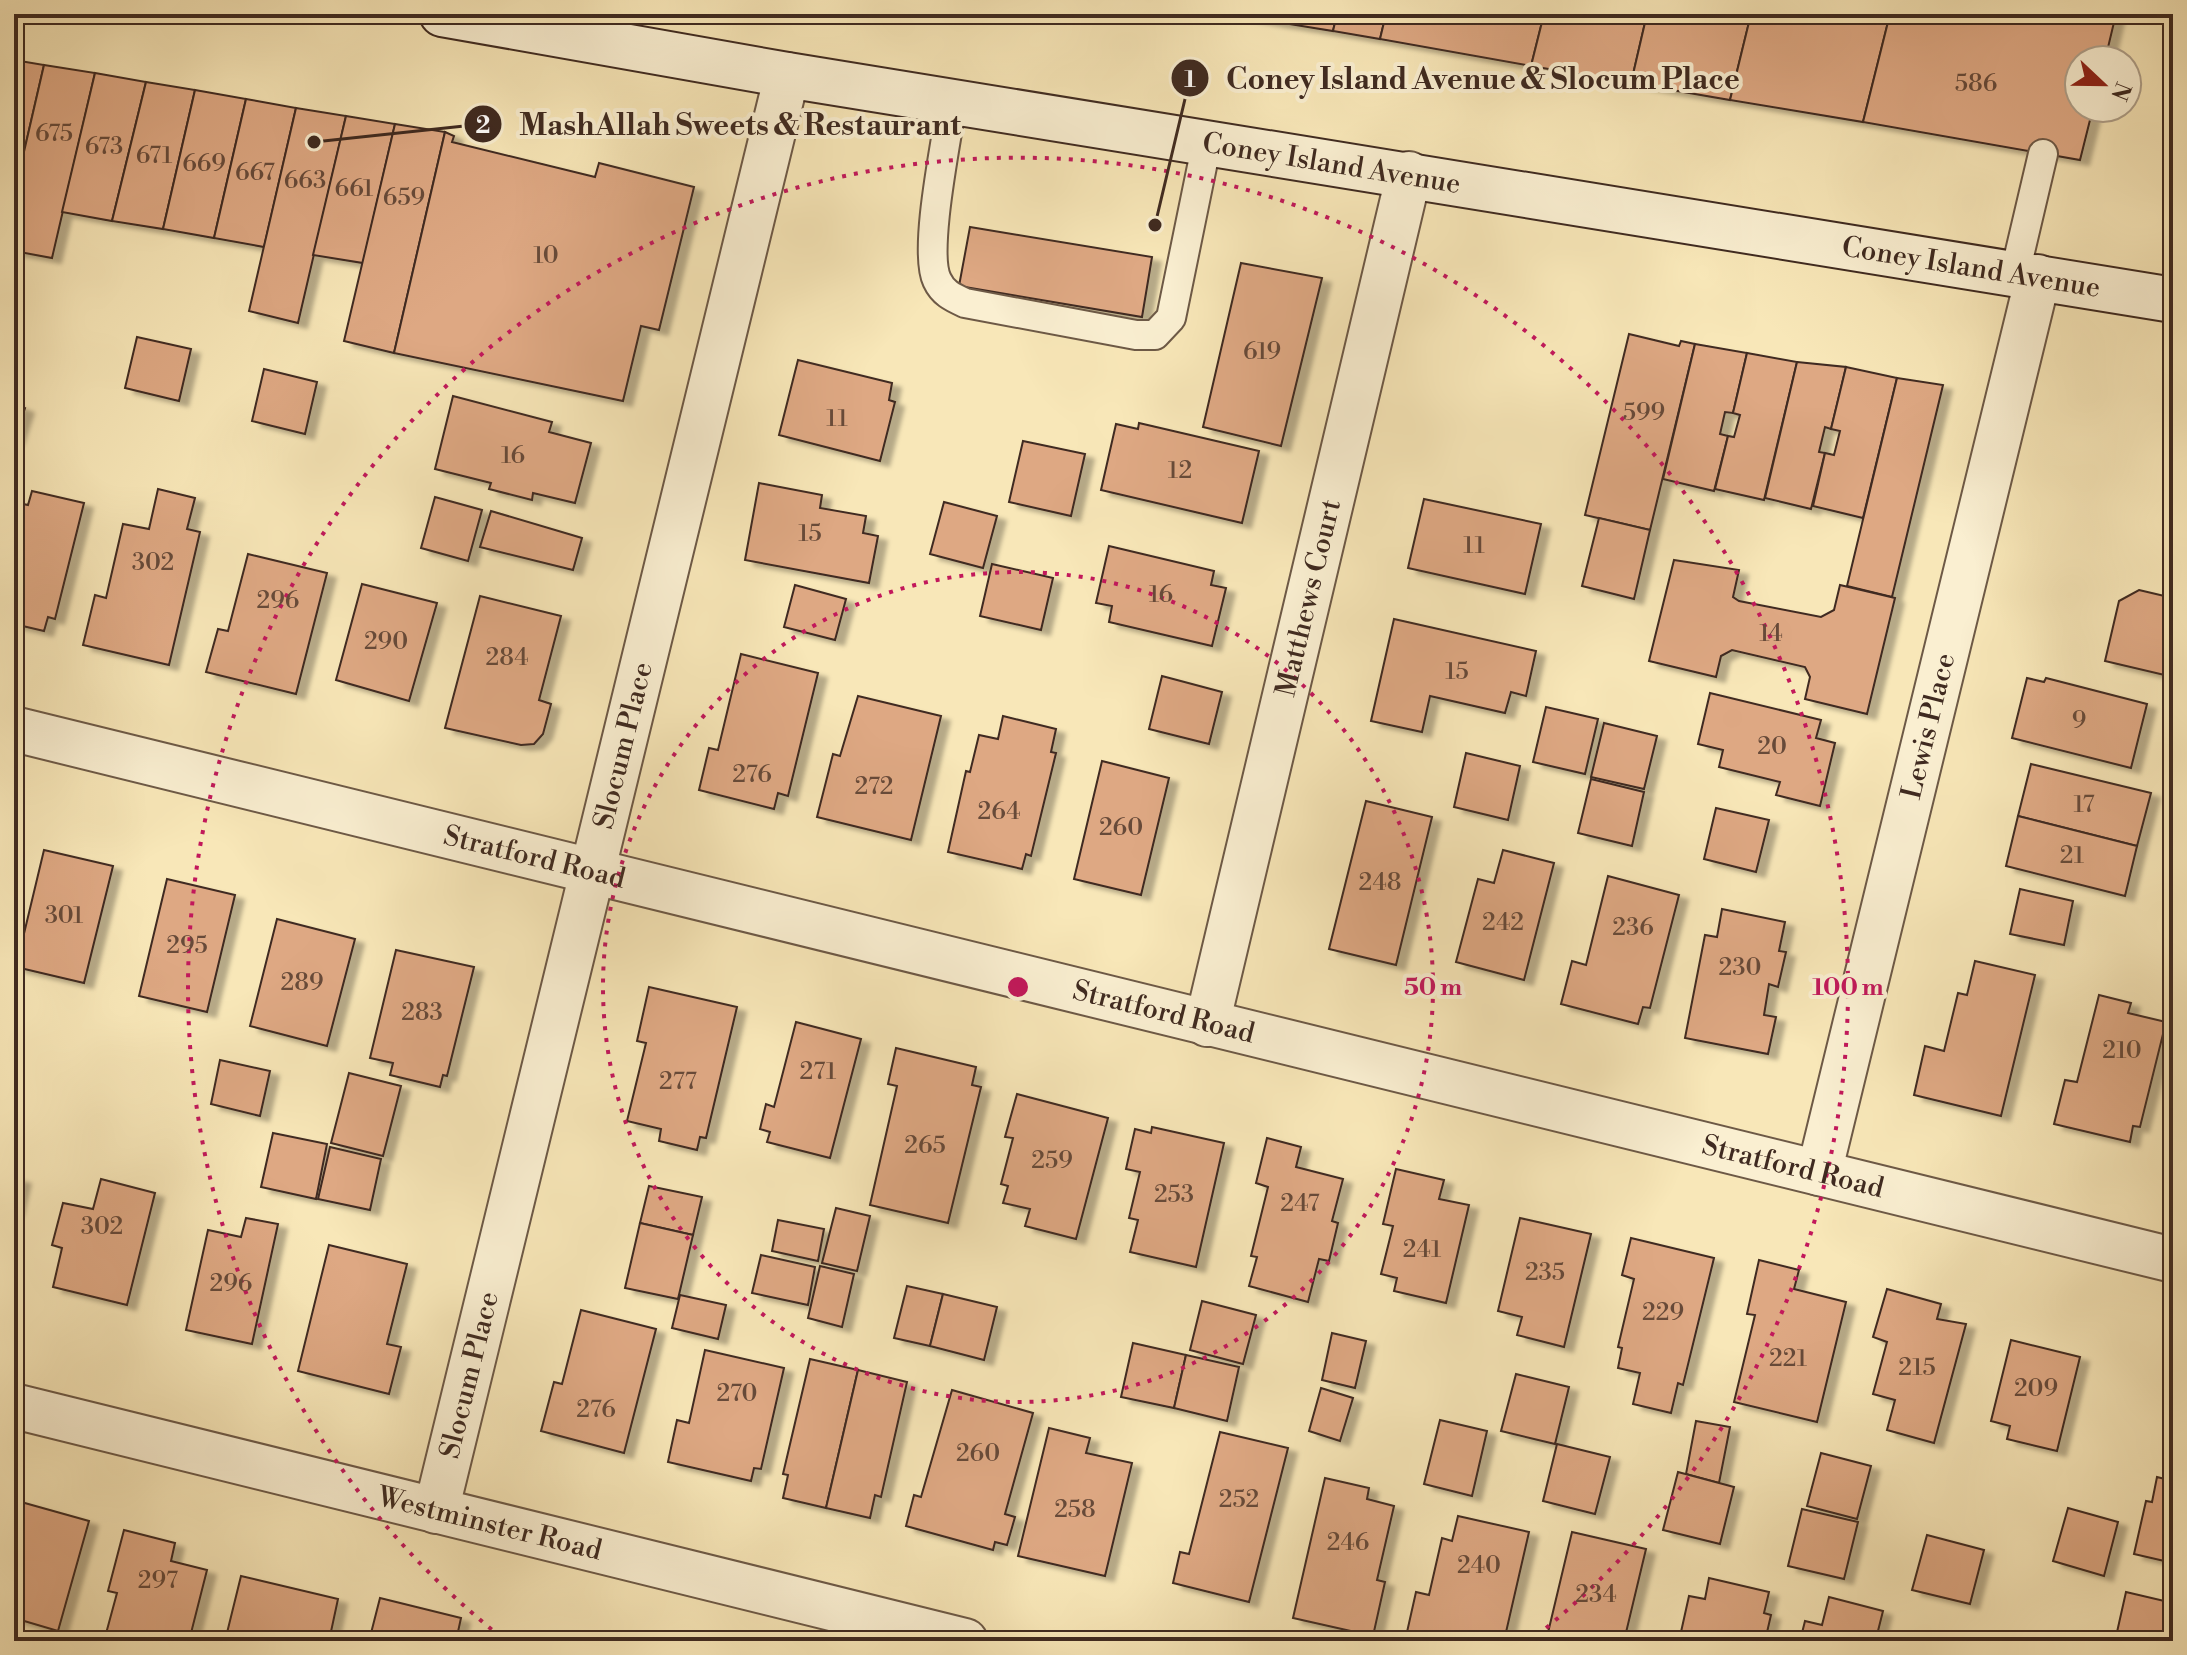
<svg xmlns="http://www.w3.org/2000/svg" width="2187" height="1655" viewBox="0 0 2187 1655" font-family="'Libre Bodoni',serif">
<defs>
<filter id="shadow"><feDropShadow dx="9" dy="5" stdDeviation="2" flood-color="#0004"/></filter>
</defs>
<rect width="100%" height="100%" fill="#f8e7b8"/>
<filter id="stains"><feTurbulence type="fractalNoise" baseFrequency=".0025" numOctaves="4"/><feColorMatrix values="0 0 0 0 .2 0 0 0 0 .09 0 0 0 0 .02 0 0 0 .5 -.17"/></filter>
<radialGradient id="worn" r=".72"><stop offset=".6" stop-color="#630" stop-opacity="0"/><stop offset="1" stop-color="#630" stop-opacity=".3"/></radialGradient>
<g fill="#dea883" stroke="#3f2a20" stroke-width="2" filter="url(#shadow)">
<polygon points="1233,14 1286,14 1283,23"/>
<polygon points="1286,14 1337,14 1333,31 1283,23"/>
<polygon points="1337,14 1386,14 1380,39 1333,31"/>
<polygon points="1386,14 1544,14 1531,66 1380,39"/>
<polygon points="1544,14 1647,14 1631,83 1531,66"/>
<polygon points="1647,14 1751,14 1730,100 1631,83"/>
<polygon points="1751,14 1890,14 1863,122 1730,100"/>
<polygon points="1890,14 2116,14 2105,60 2079,60 2079,108 2093,108 2080,160 1863,122"/>
<polygon points="14,60 44,65 14,195"/>
<polygon points="44,65 95,73 52,258 14,251 20,205 14,204 14,195"/>
<polygon points="95,73 146,82 112,221 62,212"/>
<polygon points="146,82 195,90 163,229 112,221"/>
<polygon points="195,90 246,99 214,238 163,229"/>
<polygon points="246,99 296,108 264,247 214,238"/>
<polygon points="296,108 346,116 298,323 249,311"/>
<polygon points="346,116 395,124 363,263 313,255"/>
<polygon points="395,124 445,132 394,353 344,341"/>
<polygon points="445,132 454,136 452,142 595,177 599,163 694,187 659,330 641,326 623,401 394,353"/>
<polygon points="970,227 1152,257 1142,317 959,286"/>
<polygon points="1241,263 1322,278 1281,446 1203,427"/>
<polygon points="1629,334 1679,346 1681,341 1695,344 1650,530 1585,515"/>
<polygon points="137,337 191,349 179,401 125,388"/>
<polygon points="1695,344 1747,353 1733,413 1725,412 1720,434 1728,436 1714,491 1663,479"/>
<polygon points="1747,353 1797,362 1764,500 1715,489 1728,436 1734,437 1740,415 1733,413"/>
<polygon points="798,360 892,383 889,400 895,402 880,461 779,435"/>
<polygon points="1797,362 1846,367 1831,429 1825,427 1819,452 1825,453 1811,509 1765,498"/>
<polygon points="1846,367 1897,378 1863,518 1813,506 1825,453 1834,455 1840,431 1831,429"/>
<polygon points="264,369 317,382 305,434 252,421"/>
<polygon points="1897,378 1943,385 1892,597 1847,586"/>
<polygon points="453,396 552,422 549,432 591,443 575,503 533,493 532,500 489,489 491,483 435,469"/>
<polygon points="14,404 25,408 14,441"/>
<polygon points="1139,423 1259,451 1242,523 1101,490 1116,424 1138,429"/>
<polygon points="1023,441 1085,454 1071,516 1009,502"/>
<polygon points="759,483 822,495 820,508 866,516 863,533 878,536 869,583 745,560"/>
<polygon points="158,489 195,498 187,529 200,532 169,665 83,645 95,595 106,598 123,524 149,529"/>
<polygon points="32,491 84,503 55,619 48,617 44,631 14,624 14,502 28,505"/>
<polygon points="435,497 482,510 468,561 421,548"/>
<polygon points="1424,499 1541,524 1525,594 1408,568"/>
<polygon points="944,502 997,516 983,568 930,554"/>
<polygon points="491,511 582,538 573,570 480,547"/>
<polygon points="1599,518 1650,530 1634,599 1582,586"/>
<polygon points="1109,546 1214,571 1211,585 1226,588 1212,646 1109,622 1112,606 1096,603"/>
<polygon points="248,554 327,573 296,694 206,672 218,629 228,631"/>
<polygon points="1674,560 1739,570 1733,597 1739,601 1821,617 1834,610 1840,585 1895,598 1867,714 1805,699 1810,677 1805,667 1732,650 1721,656 1716,677 1649,661"/>
<polygon points="992,564 1053,578 1041,630 980,616"/>
<polygon points="362,584 437,603 409,701 336,680"/>
<polygon points="795,585 846,599 835,640 784,627"/>
<polygon points="2139,590 2173,598 2173,677 2105,661 2119,601"/>
<polygon points="480,596 561,616 539,700 551,704 543,734 534,744 521,745 445,728"/>
<polygon points="1394,619 1536,651 1526,696 1511,692 1505,713 1430,696 1422,732 1371,721"/>
<polygon points="741,654 818,673 788,796 778,793 774,809 699,790 709,748 718,750"/>
<polygon points="1162,676 1222,692 1209,744 1149,729"/>
<polygon points="2027,678 2044,682 2046,678 2147,704 2131,768 2012,738"/>
<polygon points="1710,693 1821,720 1816,738 1835,743 1820,806 1776,795 1780,782 1719,767 1723,750 1698,744"/>
<polygon points="858,696 941,716 911,840 817,817 833,754 840,756"/>
<polygon points="1546,707 1598,719 1585,774 1533,762"/>
<polygon points="1003,716 1056,729 1051,752 1056,753 1031,856 1026,854 1022,869 948,852 966,771 970,772 979,735 998,739"/>
<polygon points="1604,723 1657,736 1644,789 1591,777"/>
<polygon points="1466,753 1520,766 1508,820 1454,807"/>
<polygon points="1102,761 1169,778 1141,895 1074,879"/>
<polygon points="2031,764 2151,793 2137,846 2018,816"/>
<polygon points="1591,779 1644,792 1632,846 1578,833"/>
<polygon points="1366,801 1432,817 1396,965 1329,949"/>
<polygon points="1716,808 1769,820 1756,872 1704,859"/>
<polygon points="2018,816 2137,846 2125,896 2006,866"/>
<polygon points="44,850 113,866 84,983 16,967"/>
<polygon points="1503,850 1554,863 1524,980 1456,962 1478,879 1494,883"/>
<polygon points="1608,876 1679,895 1650,1008 1643,1007 1638,1024 1561,1004 1572,961 1586,965"/>
<polygon points="167,879 235,895 207,1012 139,996"/>
<polygon points="2020,889 2073,901 2064,945 2010,934"/>
<polygon points="1722,909 1785,922 1779,951 1786,952 1778,987 1769,984 1764,1015 1776,1017 1768,1054 1685,1038 1705,935 1717,937"/>
<polygon points="277,919 355,939 327,1046 250,1026"/>
<polygon points="396,950 474,967 447,1076 443,1075 440,1087 390,1075 393,1063 370,1058"/>
<polygon points="1975,961 2035,975 2001,1116 1914,1095 1925,1046 1944,1051 1958,993 1967,995"/>
<polygon points="649,987 737,1007 706,1138 700,1137 697,1150 659,1141 661,1129 627,1121 646,1043 637,1041"/>
<polygon points="2099,995 2131,1003 2128,1013 2166,1022 2140,1127 2133,1126 2130,1142 2054,1124 2065,1080 2077,1082"/>
<polygon points="796,1022 861,1039 830,1158 767,1142 770,1132 760,1129 766,1104 774,1107"/>
<polygon points="896,1048 976,1067 972,1085 981,1087 948,1223 870,1205 897,1086 888,1084"/>
<polygon points="220,1060 270,1071 260,1116 211,1104"/>
<polygon points="349,1073 401,1086 383,1156 331,1143"/>
<polygon points="2173,1075 2173,1106 2165,1104"/>
<polygon points="1017,1094 1108,1118 1076,1239 1025,1226 1030,1209 1003,1203 1008,1186 1001,1184 1013,1138 1005,1137"/>
<polygon points="1152,1127 1224,1143 1196,1267 1130,1252 1138,1220 1129,1218 1140,1172 1126,1169 1135,1129 1151,1133"/>
<polygon points="273,1133 327,1144 316,1199 261,1187"/>
<polygon points="1267,1138 1301,1147 1296,1167 1343,1179 1332,1221 1338,1223 1329,1261 1319,1259 1308,1302 1249,1286 1257,1257 1251,1256 1268,1187 1256,1183"/>
<polygon points="330,1147 381,1159 370,1210 318,1199"/>
<polygon points="1396,1169 1444,1180 1439,1199 1469,1205 1446,1303 1394,1291 1397,1278 1381,1274 1393,1226 1383,1224"/>
<polygon points="14,1177 22,1179 14,1212"/>
<polygon points="101,1179 155,1193 127,1305 53,1287 62,1248 52,1245 63,1203 93,1209"/>
<polygon points="649,1186 702,1197 693,1235 640,1223"/>
<polygon points="836,1208 870,1216 857,1271 822,1263"/>
<polygon points="246,1218 278,1224 252,1344 186,1330 208,1230 241,1237"/>
<polygon points="1520,1218 1591,1234 1564,1347 1517,1335 1522,1317 1498,1311"/>
<polygon points="778,1220 824,1229 818,1261 772,1251"/>
<polygon points="640,1223 693,1235 678,1299 625,1288"/>
<polygon points="1631,1238 1714,1258 1683,1385 1678,1383 1671,1413 1633,1404 1640,1373 1618,1368 1622,1348 1618,1347 1634,1279 1622,1275"/>
<polygon points="329,1245 407,1264 387,1344 401,1347 389,1394 298,1371"/>
<polygon points="761,1255 815,1267 808,1305 752,1293"/>
<polygon points="1759,1260 1799,1270 1794,1289 1846,1302 1817,1422 1734,1402 1755,1315 1747,1314"/>
<polygon points="820,1266 854,1274 842,1327 808,1318"/>
<polygon points="907,1286 943,1294 930,1346 894,1338"/>
<polygon points="1887,1289 1941,1304 1937,1319 1966,1324 1934,1443 1887,1430 1895,1400 1873,1394 1887,1342 1873,1337"/>
<polygon points="943,1294 997,1307 984,1360 930,1346"/>
<polygon points="680,1295 726,1305 718,1339 672,1328"/>
<polygon points="1202,1301 1256,1315 1243,1364 1190,1350"/>
<polygon points="581,1310 656,1329 624,1453 541,1431 554,1382 562,1384"/>
<polygon points="1332,1333 1366,1341 1355,1388 1322,1380"/>
<polygon points="2011,1340 2080,1357 2057,1451 2007,1439 2010,1426 1991,1421"/>
<polygon points="1133,1343 1186,1355 1174,1408 1121,1397"/>
<polygon points="705,1350 784,1368 761,1469 754,1468 751,1481 668,1462 677,1420 689,1423"/>
<polygon points="1186,1355 1239,1367 1227,1421 1174,1408"/>
<polygon points="810,1359 858,1370 826,1508 783,1498 788,1475 783,1474"/>
<polygon points="858,1370 907,1382 881,1497 875,1495 870,1518 826,1508"/>
<polygon points="1516,1374 1569,1387 1555,1444 1501,1431"/>
<polygon points="1321,1388 1353,1398 1340,1441 1309,1431"/>
<polygon points="952,1390 1033,1413 1005,1514 1015,1517 1007,1545 995,1542 993,1550 906,1526 914,1495 921,1497"/>
<polygon points="1440,1420 1487,1431 1472,1496 1424,1484"/>
<polygon points="1696,1421 1730,1427 1719,1483 1686,1474"/>
<polygon points="1049,1428 1090,1438 1086,1453 1132,1463 1105,1576 1018,1556"/>
<polygon points="1220,1432 1288,1448 1249,1602 1173,1583 1180,1552 1189,1554"/>
<polygon points="1557,1444 1610,1457 1595,1514 1543,1501"/>
<polygon points="1821,1453 1871,1466 1857,1519 1807,1506"/>
<polygon points="1678,1472 1734,1487 1720,1544 1663,1530"/>
<polygon points="2157,1477 2173,1481 2173,1563 2134,1554 2146,1501 2152,1502"/>
<polygon points="1325,1478 1369,1488 1367,1499 1394,1506 1377,1580 1385,1582 1373,1636 1293,1618"/>
<polygon points="14,1500 89,1521 58,1631 14,1618"/>
<polygon points="2068,1508 2118,1522 2104,1576 2053,1561"/>
<polygon points="1802,1509 1858,1522 1844,1579 1788,1566"/>
<polygon points="1458,1516 1529,1532 1504,1641 1405,1641 1416,1592 1429,1595 1442,1538 1452,1541"/>
<polygon points="124,1530 175,1543 171,1561 207,1570 189,1641 104,1641 117,1593 108,1591"/>
<polygon points="1572,1532 1646,1549 1624,1641 1546,1641"/>
<polygon points="1927,1535 1984,1550 1970,1604 1912,1590"/>
<polygon points="241,1576 338,1599 329,1641 225,1641"/>
<polygon points="1709,1578 1769,1592 1764,1613 1771,1615 1765,1641 1679,1641 1689,1596 1705,1599"/>
<polygon points="2126,1592 2173,1603 2173,1641 2115,1641"/>
<polygon points="1829,1597 1883,1611 1877,1635 1893,1641 1800,1641 1805,1621 1822,1625"/>
<polygon points="380,1598 461,1618 456,1641 369,1641"/>
</g>
<g fill="none" stroke-linecap="round" stroke-linejoin="round">
<defs>
<g id="service">
<path d="M952,102C947,138 923,251 937,280C943,293 952,297 965,303L1136,335H1155L1171,318L1207,142"/>
<polyline points="2015,273 2043,154"/>
</g>
<g id="minor">
<path id="s1" d="M14,729L2173,1260"/>
<path id="s2" d="M1207,1024L1409,174"/>
<path id="s3" d="M1819,1173L2038,277"/>
<path id="s4" d="M14,1406L965,1641"/>
<path id="s5" d="M436,1511L787,75"/>
</g>
<g id="secondary">
<path id="s6" d="M442,14L787,75L2173,300"/>
</g>
</defs>
<use href="#service" stroke="#6d5946" stroke-width="32"/>
<use href="#minor" stroke="#6d5946" stroke-width="48"/>
<use href="#secondary" stroke="#3f2a20" stroke-width="48"/>
<use href="#service" stroke="#faefd1" stroke-width="28"/>
<use href="#minor" stroke="#faefd1" stroke-width="44"/>
<use href="#secondary" stroke="#faefd1" stroke-width="44"/>
</g>
<g fill="none" stroke="#c2185b" stroke-width="4" stroke-dasharray="4 8">
<circle cx="1018" cy="987" r="415"/>
<path d="M501 1637A830 830 0 1 1 1535 1637"/>
</g>
<g text-anchor="middle" dominant-baseline="central" stroke-width="8" stroke-linejoin="round" paint-order="stroke">
<g font-size="24" fill="#674a39">
<text x="1976" y="84">586</text>
<text x="54" y="134">675</text>
<text x="104" y="147">673</text>
<text x="154" y="156">671</text>
<text x="204" y="164">669</text>
<text x="255" y="173">667</text>
<text x="305" y="181">663</text>
<text x="354" y="189">661</text>
<text x="404" y="198">659</text>
<text x="546" y="256">10</text>
<text x="1262" y="352">619</text>
<text x="1644" y="413">599</text>
<text x="837" y="419">11</text>
<text x="513" y="456">16</text>
<text x="1180" y="471">12</text>
<text x="810" y="534">15</text>
<text x="1474" y="546">11</text>
<text x="153" y="563">302</text>
<text x="1161" y="595">16</text>
<text x="278" y="601">296</text>
<text x="1771" y="634">14</text>
<text x="386" y="642">290</text>
<text x="507" y="658">284</text>
<text x="1457" y="672">15</text>
<text x="2079" y="721">9</text>
<text x="1772" y="747">20</text>
<text x="752" y="775">276</text>
<text x="874" y="787">272</text>
<text x="2084" y="805">17</text>
<text x="999" y="812">264</text>
<text x="1121" y="828">260</text>
<text x="2072" y="856">21</text>
<text x="1380" y="883">248</text>
<text x="64" y="916">301</text>
<text x="1503" y="923">242</text>
<text x="1633" y="928">236</text>
<text x="187" y="946">295</text>
<text x="1740" y="968">230</text>
<text x="302" y="983">289</text>
<text x="422" y="1013">283</text>
<text x="2122" y="1051">210</text>
<text x="818" y="1072">271</text>
<text x="678" y="1082">277</text>
<text x="925" y="1146">265</text>
<text x="1052" y="1161">259</text>
<text x="1174" y="1195">253</text>
<text x="1300" y="1204">247</text>
<text x="102" y="1227">302</text>
<text x="1422" y="1250">241</text>
<text x="1545" y="1273">235</text>
<text x="231" y="1284">296</text>
<text x="1663" y="1313">229</text>
<text x="1788" y="1359">221</text>
<text x="1917" y="1368">215</text>
<text x="2036" y="1389">209</text>
<text x="737" y="1394">270</text>
<text x="596" y="1410">276</text>
<text x="978" y="1454">260</text>
<text x="1239" y="1500">252</text>
<text x="1075" y="1510">258</text>
<text x="1348" y="1543">246</text>
<text x="1479" y="1566">240</text>
<text x="158" y="1581">297</text>
<text x="1596" y="1595">234</text>
</g>
<g font-size="28" fill="#3f2a20" stroke="#faefd1">
<text stroke="none"><textPath href="#s6" startOffset="902">Coney Island Avenue</textPath></text>
<text stroke="none"><textPath href="#s6" startOffset="1550">Coney Island Avenue</textPath></text>
<text stroke="none"><textPath href="#s2" startOffset="438">Matthews Court</textPath></text>
<text stroke="none"><textPath href="#s3" startOffset="460">Lewis Place</textPath></text>
<text stroke="none"><textPath href="#s5" startOffset="788">Slocum Place</textPath></text>
<text stroke="none"><textPath href="#s1" startOffset="536">Stratford Road</textPath></text>
<text stroke="none"><textPath href="#s1" startOffset="1184">Stratford Road</textPath></text>
<text stroke="none"><textPath href="#s1" startOffset="1832">Stratford Road</textPath></text>
<text stroke="none"><textPath href="#s5" startOffset="140">Slocum Place</textPath></text>
<text stroke="none"><textPath href="#s4" startOffset="490">Westminster Road</textPath></text>
</g>
</g>
<circle cx="1018" cy="987" r="12" fill="#c2185b" stroke="#faefd1" stroke-width="4"/>
<g font-size="24" text-anchor="middle" font-weight="bold" fill="#c2185b" stroke="#faefd1" stroke-width="8" stroke-linejoin="round" paint-order="stroke">
<text x="1433" y="995">50 m</text>
<text x="1848" y="995">100 m</text>
</g>
<path fill="none" stroke="#3f2a20" stroke-width="3" d="M1155 225L1190 78M314 142L483 124"/>
<g fill="#3f2a20" stroke="#faefd1" stroke-width="3">
<circle cx="1155" cy="225" r="8"/>
<circle cx="314" cy="142" r="8"/>
<circle cx="1190" cy="78" r="20"/>
<circle cx="483" cy="124" r="20"/>
</g>
<g font-size="24" text-anchor="middle" font-weight="bold" fill="#fff">
<text x="1190" y="87">1</text>
<text x="483" y="133">2</text>
</g>
<g font-size="30" text-anchor="middle" font-weight="bold" fill="#3f2a20" stroke="#faefd1" stroke-width="8" stroke-linejoin="round" paint-order="stroke">
<text x="1483" y="89">Coney Island Avenue &amp; Slocum Place</text>
<text x="740" y="135">MashAllah Sweets &amp; Restaurant</text>
</g>
<rect width="2187" height="1655" fill="none" stroke="#f8e7b8" stroke-width="48"/>
<rect x="16" y="16" width="2155" height="1623" fill="none" stroke="#3f2a20" stroke-width="4"/>
<rect x="24" y="24" width="2139" height="1607" fill="none" stroke="#3f2a20" stroke-width="2"/>
<g transform="translate(2103 84) rotate(112)"><circle r="38" fill="#faefd1" stroke="#afa08a" stroke-width="2"/>
<path d="M0-6L14 30L0 20L-14 30Z" fill="#8f2418"/>
<text y="-12" font-size="22" font-weight="bold" text-anchor="middle" fill="#3f2a20">N</text>
</g>
<rect width="100%" height="100%" filter="url(#stains)"/>
<rect width="100%" height="100%" fill="url(#worn)"/>
</svg>
